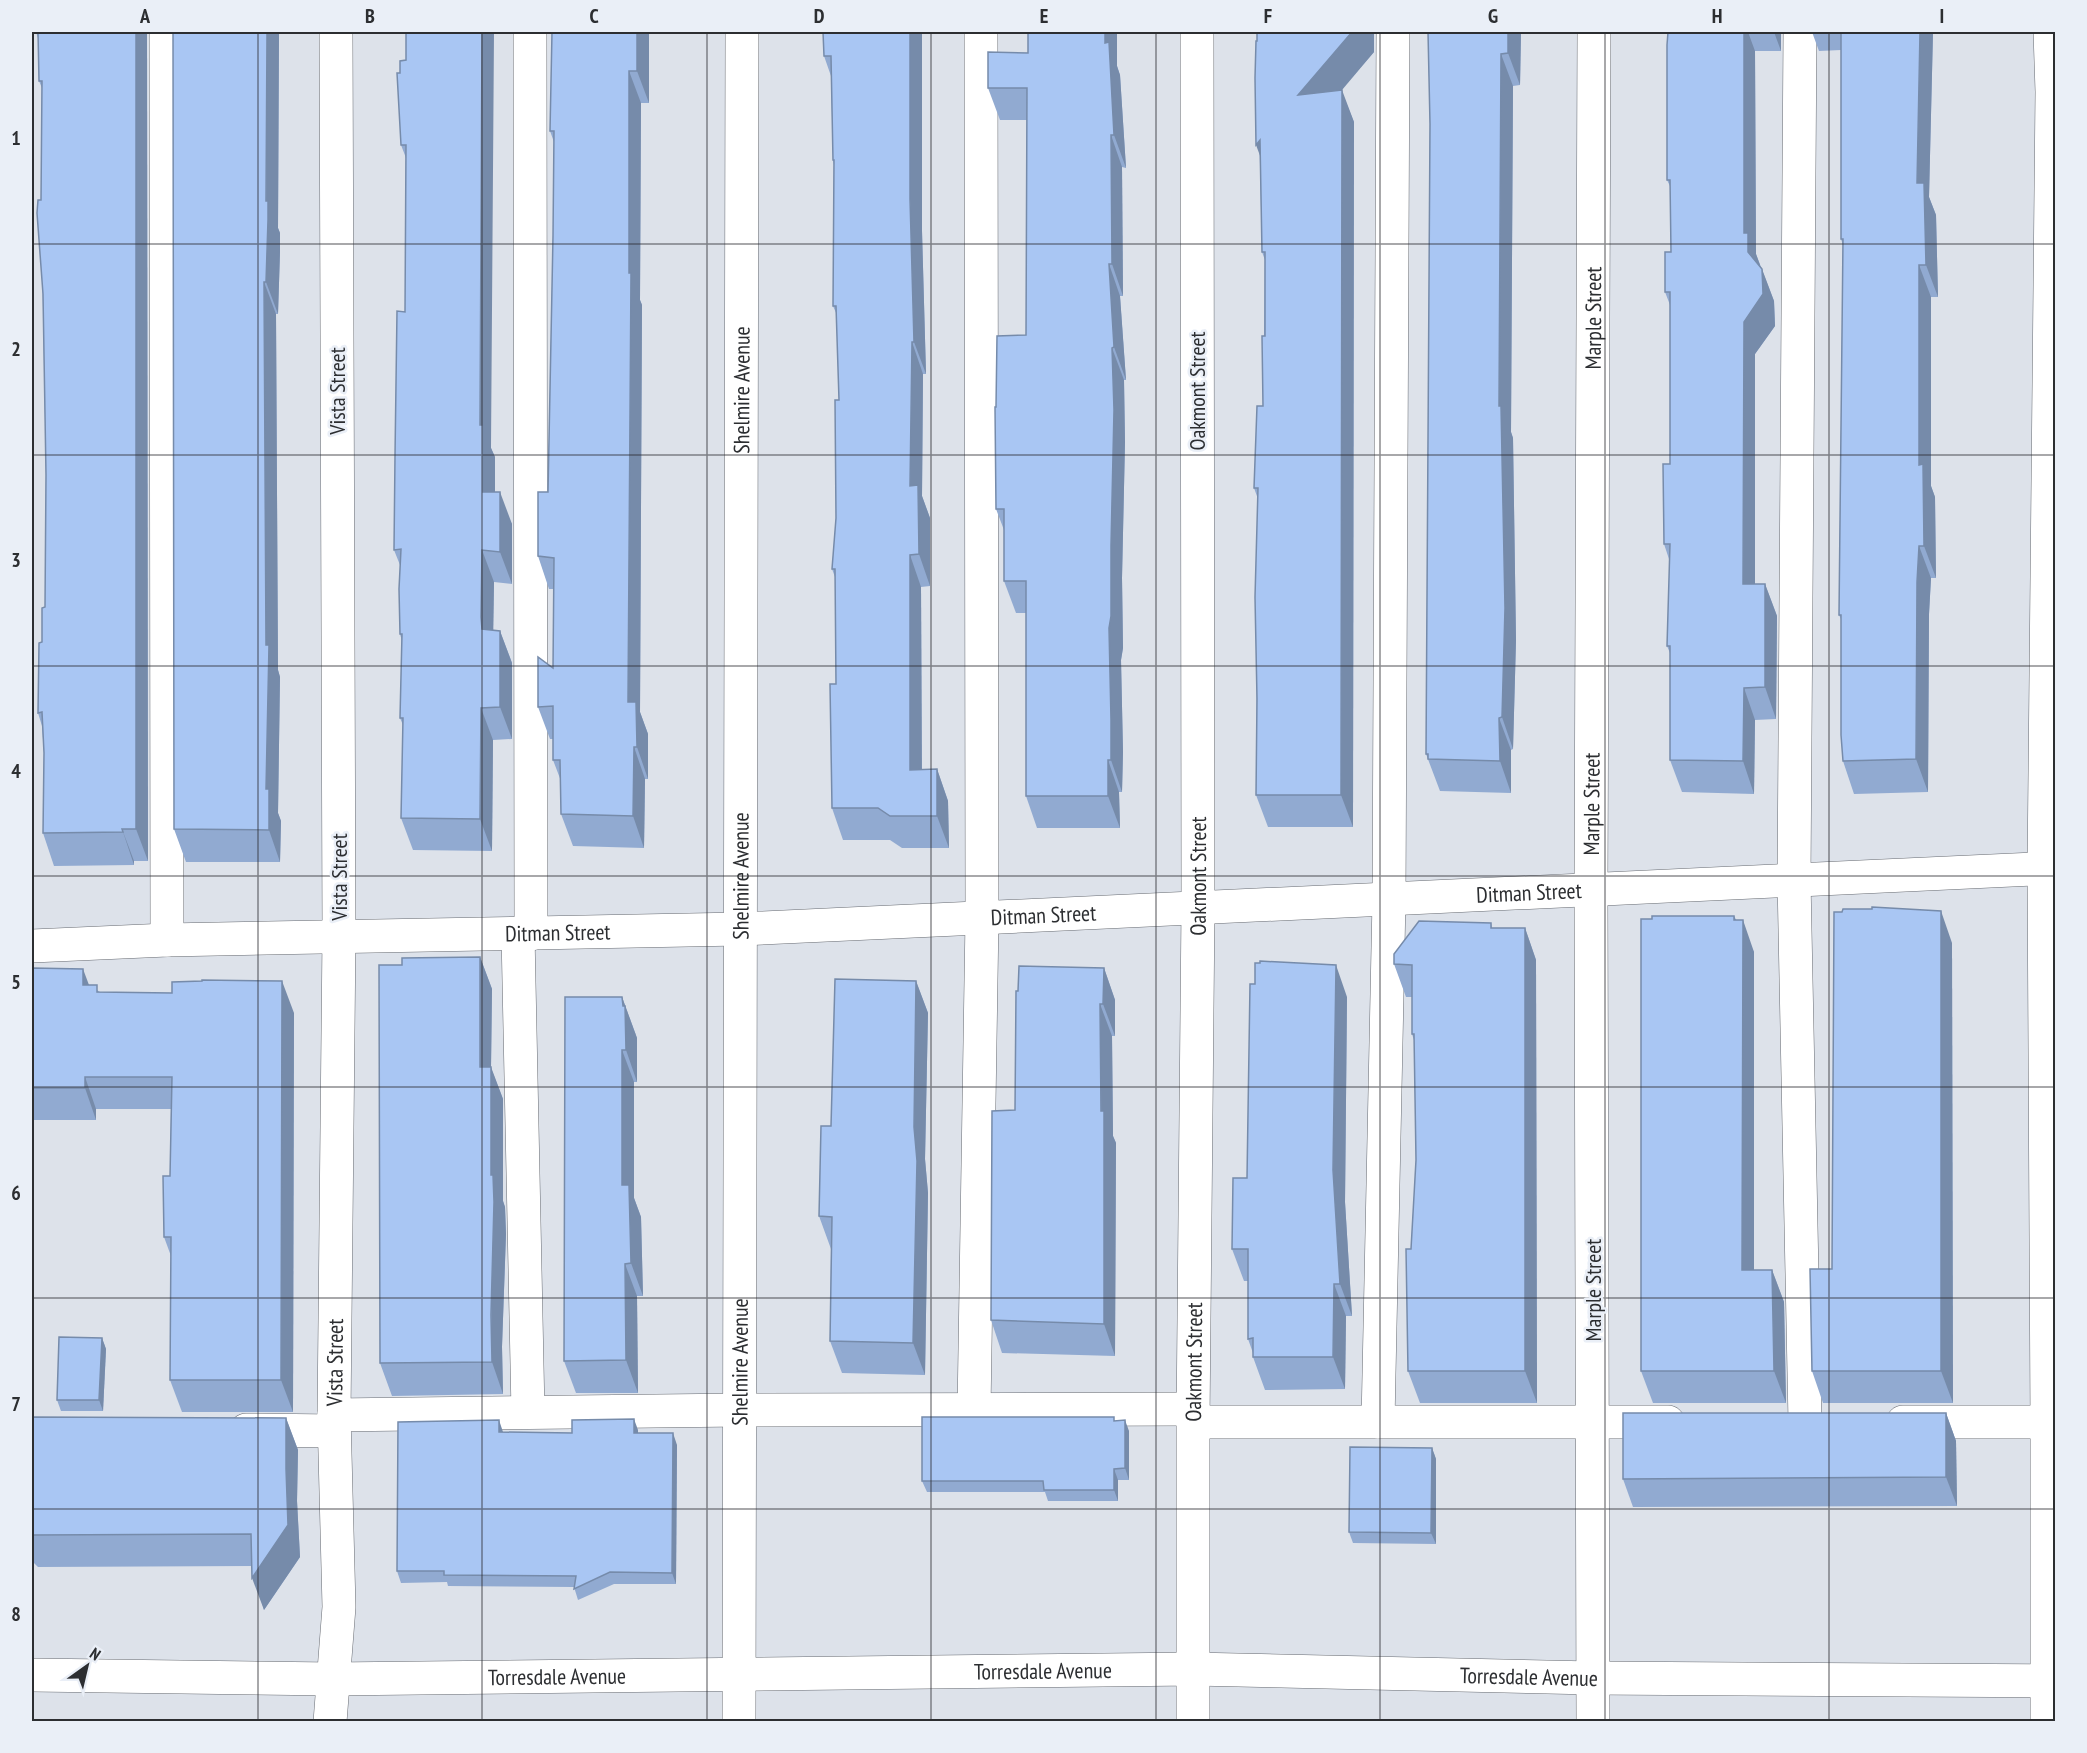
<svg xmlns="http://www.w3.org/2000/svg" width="2087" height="1753" viewBox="0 0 2087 1753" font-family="'PT Sans Narrow',sans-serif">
<rect width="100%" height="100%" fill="#dde2ea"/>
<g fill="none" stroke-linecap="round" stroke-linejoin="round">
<defs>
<g id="minor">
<polyline points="166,32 167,940"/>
<polyline points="530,32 531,934"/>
<polyline points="1800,32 1794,880 1805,1422"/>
<polyline points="518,934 528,1412"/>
<path id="s1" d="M32,946L167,940L740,929L2056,868"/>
<polyline points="974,1410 982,919 981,32"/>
<polyline points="334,1415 741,1410 1193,1409"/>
<polyline points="1193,1422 1668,1422"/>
<polyline points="1378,1422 1389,900 1393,32"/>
<polyline points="1903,1422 2056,1422"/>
<polyline points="246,1430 334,1431"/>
<path id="s2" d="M32,1675L332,1679L1193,1669L1593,1678L2056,1681"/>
<path id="s3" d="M330,1722L339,1607L334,1415L339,936L336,32"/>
<path id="s4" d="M739,1722L742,32"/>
<path id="s5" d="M1193,1722V1422L1198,908L1197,32"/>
<path id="s6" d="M1593,1722L1591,891L1594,32"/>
<polyline points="2047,1722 2047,1422 2044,869 2052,92 2050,32"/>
</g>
</defs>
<use href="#minor" stroke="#676b72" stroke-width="34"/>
<use href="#minor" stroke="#fff" stroke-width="33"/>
</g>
<g fill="#91aad1">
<polygon points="36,32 147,32 148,861 134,861 134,865 54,866 43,833 44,753 42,726 38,713 45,607 46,475 41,200 42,88 39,81 38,38"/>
<polygon points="279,32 278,228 280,233 280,252 278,314 276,314 278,670 280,677 278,813 281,821 280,862 186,862 174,829"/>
<polygon points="649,32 649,103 641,103 640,300 642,305 640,712 648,734 648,779 645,779 644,848 573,846 561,814 561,781 553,760 553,739 550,739 538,707 553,668 554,589 549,589 538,556 548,492 553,236 554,142 550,131"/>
<polygon points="823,32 922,231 926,374 923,374 922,496 930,518 930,586 921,587 922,770 937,769 948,801 949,848 902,848 890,840 843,840 832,808 836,684 835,577 832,569 836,518 839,400 837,315 833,306 834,165 833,160 831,76 824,56"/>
<polygon points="1257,32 1374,32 1374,52 1341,90 1354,122 1353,827 1268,827 1256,795 1258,499 1254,488 1263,406 1265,260 1262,252"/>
<polygon points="1428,32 1521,32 1520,85 1513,86 1511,432 1513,438 1516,640 1513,749 1511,750 1511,793 1440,791 1426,754 1430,124"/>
<polygon points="1668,32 1781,32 1781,51 1755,51 1756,254 1774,301 1775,326 1755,354 1755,584 1765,584 1777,616 1776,719 1755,720 1754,794 1682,792 1670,760 1670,653 1667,646 1670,562 1664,544 1670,464 1670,305 1665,292 1671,252 1670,186 1667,180"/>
<polygon points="1812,32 1933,32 1929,197 1936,215 1938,297 1931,297 1931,486 1935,497 1936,578 1931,578 1929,614 1928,792 1854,794 1843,761 1841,619 1839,615 1843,245 1841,239 1841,50 1819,51"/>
<polygon points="1028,53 1117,66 1120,75 1126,168 1122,167 1123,296 1120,296 1126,380 1124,380 1125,442 1122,578 1123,648 1121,660 1123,752 1122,792 1119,792 1120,828 1037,828 1026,796 1026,613 1016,613 1004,581 1004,530 996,509 996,407 1026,335 1027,120 1000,120 988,88"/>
<polygon points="400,73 491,448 495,457 495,492 512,524 512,584 494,582 493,630 500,631 512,663 512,739 493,740 492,851 413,850 401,818 403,725 400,718 402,641 400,634 400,565 394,550 405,312 406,158 401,145"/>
<polygon points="1734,916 1754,952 1754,1270 1772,1270 1784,1302 1786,1403 1653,1403 1641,1371"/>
<polygon points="1491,923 1492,928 1525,928 1536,960 1537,1403 1420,1403 1408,1371 1411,1249 1416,1160 1414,1040 1412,1034 1412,997 1406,997 1394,964"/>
<polygon points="1952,943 1953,1403 1823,1403 1812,1371 1832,1269"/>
<polygon points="480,957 492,989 491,1068 503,1099 503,1201 505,1207 506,1234 502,1347 503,1394 392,1396 380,1363 402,965"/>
<polygon points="32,968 89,985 100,992 294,1013 293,1412 182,1412 170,1380 171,1256 164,1237 170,1176 171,1109 96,1109 96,1120 32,1120"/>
<polygon points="1104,968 1115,1000 1115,1036 1112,1036 1113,1136 1116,1143 1115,1356 1002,1353 991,1320 1015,1110 1018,991"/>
<polygon points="916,981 928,1013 925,1159 928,1193 925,1375 842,1373 830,1341 831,1249 819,1216 831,1126"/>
<polygon points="622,997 637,1038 637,1082 634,1082 634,1198 641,1217 643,1296 637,1296 638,1393 576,1393 564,1361"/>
<polygon points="1347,997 1345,1202 1352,1316 1346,1316 1345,1389 1265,1390 1253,1357 1253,1353 1248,1339 1248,1281 1244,1281 1232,1249"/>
<polygon points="102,1338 106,1349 103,1411 61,1411 57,1400"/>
<polygon points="1946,1413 1956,1441 1957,1506 1633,1507 1623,1479"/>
<polygon points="32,1417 286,1418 298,1450 297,1501 300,1557 264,1610 252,1566 38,1567 32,1561"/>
<polygon points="1116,1421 1129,1431 1129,1480 1118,1480 1118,1501 1048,1501 1045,1492 927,1492 922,1481"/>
<polygon points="638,1430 638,1433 677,1445 676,1584 614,1584 578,1600 574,1587 448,1586 447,1582 401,1583 397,1571 503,1432 572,1433"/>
<polygon points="1432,1448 1436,1459 1436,1544 1353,1543 1349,1532"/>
</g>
<g fill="#768baa">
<polygon points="136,32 147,32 148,861 136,829"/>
<polygon points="267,32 279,32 278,228 280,233 280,252 278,314 266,282"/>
<polygon points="482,32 494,32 491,448 495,457 495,524 483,492 480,425"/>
<polygon points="637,32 649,32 649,103 637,71"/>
<polygon points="910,32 922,32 922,231 926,374 914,342 910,199"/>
<polygon points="1105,32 1117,32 1117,66 1120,75 1126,168 1114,135 1105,43"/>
<polygon points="1352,32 1374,32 1374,52 1310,128 1298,95"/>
<polygon points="1508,32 1521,32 1520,85 1508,53"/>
<polygon points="1744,32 1748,32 1755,51 1756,254 1760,265 1760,284 1748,252 1744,233"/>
<polygon points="1774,32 1781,32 1781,51"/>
<polygon points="1920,32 1933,32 1929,197 1936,215 1938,297 1926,265 1917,183"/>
<polygon points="1501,54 1513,86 1511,432 1513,438 1516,640 1513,749 1502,717 1499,406"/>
<polygon points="629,71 641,103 640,300 642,305 640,712 648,734 648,779 637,747 628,702"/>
<polygon points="1342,90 1354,122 1353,827 1341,795"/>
<polygon points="1111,135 1122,167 1123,296 1112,264"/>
<polygon points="1260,140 1268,177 1256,145"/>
<polygon points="1109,264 1120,296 1126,380 1114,347"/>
<polygon points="1919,265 1931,297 1931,486 1935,497 1936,578 1924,546 1919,465"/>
<polygon points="1762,269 1774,301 1775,326 1755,354 1755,616 1743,584 1744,322"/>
<polygon points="264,282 276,314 278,670 280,677 278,813 281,821 280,862 269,830 266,789"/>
<polygon points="912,342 923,374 922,496 930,518 930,586 919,554 910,486"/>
<polygon points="1112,348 1124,380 1125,442 1122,578 1123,648 1121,660 1123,752 1122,792 1111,760 1109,628"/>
<polygon points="500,492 512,524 512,584 500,552"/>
<polygon points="1919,546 1931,578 1929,614 1928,792 1916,759 1917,582"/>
<polygon points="482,550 494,582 493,649 482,629"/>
<polygon points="910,555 921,587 922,802 910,770"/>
<polygon points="1765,584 1777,616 1776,719 1765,687"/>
<polygon points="500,631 512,663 512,739 500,707"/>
<polygon points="1744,688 1755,720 1754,794 1743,761"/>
<polygon points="481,708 493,740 492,851 480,819"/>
<polygon points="1499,718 1511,750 1511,793 1500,761"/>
<polygon points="634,747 645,779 644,848 633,816"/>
<polygon points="1108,760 1119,792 1120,828 1108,796"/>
<polygon points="937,769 948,801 949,848 937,816"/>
<polygon points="122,829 134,861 134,865"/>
<polygon points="1941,911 1952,943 1953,1403 1941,1371"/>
<polygon points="1734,916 1743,940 1743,920 1754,952 1754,1302 1742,1270"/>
<polygon points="1525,928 1536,960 1537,1403 1525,1371"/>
<polygon points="480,957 492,989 491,1067 503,1099 503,1201 505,1207 506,1234 502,1347 503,1394 492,1362 491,1175 480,1067"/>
<polygon points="1336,965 1347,997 1345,1202 1352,1316 1340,1284 1333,1170"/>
<polygon points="1104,968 1115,1000 1115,1036 1103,1004"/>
<polygon points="83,969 95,1001 83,985"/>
<polygon points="282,981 294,1013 293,1412 281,1380"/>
<polygon points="916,981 928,1013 925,1159 928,1193 925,1375 913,1343 914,1127"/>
<polygon points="622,997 637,1038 637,1082 626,1050"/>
<polygon points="1100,1004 1112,1036 1113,1136 1116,1143 1115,1356 1104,1324"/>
<polygon points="622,1050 634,1082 634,1198 641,1217 643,1296 631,1263 622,1185"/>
<polygon points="85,1077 96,1109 96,1120 85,1088"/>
<polygon points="625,1264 637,1296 638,1393 626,1360"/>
<polygon points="1772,1270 1784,1302 1786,1403 1774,1371"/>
<polygon points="1334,1284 1346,1316 1345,1389 1333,1357"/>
<polygon points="102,1338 106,1349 103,1411 99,1400"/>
<polygon points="1946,1413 1956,1441 1957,1506 1946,1477"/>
<polygon points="286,1418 298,1450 297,1501 300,1557 264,1610 252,1578 286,1469"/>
<polygon points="634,1419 638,1430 638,1444 634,1433"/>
<polygon points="499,1420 503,1432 503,1443 499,1432"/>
<polygon points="1125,1420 1129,1431 1129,1480 1125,1468"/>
<polygon points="673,1433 677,1445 676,1584 672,1573"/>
<polygon points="1432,1448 1436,1459 1436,1544 1431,1533"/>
<polygon points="1114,1469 1118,1480 1118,1501 1114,1490"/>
</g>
<g fill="#a9c6f3" stroke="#768baa" stroke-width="1.5">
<polygon points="38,32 136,32 136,829 122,829 123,832 43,833 44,753 42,712 38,713 39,643 42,642 42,608 45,607 46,475 43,294 37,213 38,200 41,200 42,81 39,81"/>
<polygon points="173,32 267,32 266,201 268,201 268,220 266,282 264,282 266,645 269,645 266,789 269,789 269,830 174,829"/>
<polygon points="406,32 482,32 480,425 483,425 483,492 500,492 500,552 482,550 481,617 482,629 500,631 500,707 481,708 480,819 401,818 403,718 400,718 402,634 400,634 399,589 401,549 394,550 395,456 397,311 405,312 406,145 401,145 397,73 400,73 400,61 406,60"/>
<polygon points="552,32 637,32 637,71 629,71 629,273 631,273 628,702 636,702 637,747 634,747 633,816 561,814 560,760 553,760 553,706 538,707 538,657 553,668 554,558 538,556 538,492 548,492 553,236 554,131 550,131"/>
<polygon points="823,32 910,32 910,199 914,342 912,342 910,486 918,485 919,554 910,555 910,770 937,769 937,816 890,816 878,808 832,808 830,684 836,684 835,569 832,569 836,518 835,400 839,400 836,306 833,306 834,160 833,160 831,56 824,56"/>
<polygon points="1028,32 1105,32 1105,43 1109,42 1114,135 1111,135 1112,264 1109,264 1114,347 1112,348 1114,410 1111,546 1111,616 1109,628 1111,720 1111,760 1108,760 1108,796 1026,796 1026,581 1004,581 1004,509 996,509 995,407 996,407 997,336 1026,335 1027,88 988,88 988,52 1028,53"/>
<polygon points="1257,32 1352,32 1298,95 1342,90 1341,795 1256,795 1257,699 1255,597 1258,488 1254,488 1257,406 1263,406 1262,336 1265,336 1265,252 1262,252 1260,140 1256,145 1255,78 1256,41 1257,41"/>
<polygon points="1428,32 1508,32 1508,53 1501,54 1499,406 1501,406 1505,608 1502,717 1499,718 1500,761 1428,759 1428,754 1426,754 1430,124"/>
<polygon points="1668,32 1744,32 1744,233 1748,233 1748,252 1762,269 1763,294 1744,322 1743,584 1765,584 1765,687 1744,688 1743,761 1670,760 1670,646 1667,646 1670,544 1664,544 1663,464 1670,464 1670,292 1665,292 1665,252 1671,252 1670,180 1667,180 1667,45"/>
<polygon points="1841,32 1920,32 1917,183 1924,183 1926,265 1919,265 1919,465 1923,464 1924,546 1919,546 1917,582 1916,759 1843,761 1841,735 1841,615 1839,615 1843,239 1841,239"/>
<polygon points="1872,907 1941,911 1941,1371 1812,1371 1810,1269 1832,1269 1834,912 1842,912 1843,909 1872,909"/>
<polygon points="1652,916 1734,916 1734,920 1743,920 1742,1270 1772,1270 1774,1371 1641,1371 1641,919 1652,919"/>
<polygon points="1419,921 1491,923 1491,928 1525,928 1525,1371 1408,1371 1406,1249 1411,1249 1416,1160 1414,1034 1412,1034 1412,965 1394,964 1394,954"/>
<polygon points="480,957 480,1067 491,1067 491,1175 493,1175 494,1202 491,1315 492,1362 380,1363 379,965 402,965 402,958"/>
<polygon points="1260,961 1336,965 1333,1170 1340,1284 1334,1284 1333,1357 1253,1357 1253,1338 1248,1339 1248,1249 1232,1249 1233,1178 1247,1178 1250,984 1255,984 1255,963 1260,963"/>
<polygon points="1019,966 1104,968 1103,1004 1100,1004 1101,1111 1104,1111 1104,1324 991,1320 992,1111 1015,1110 1016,991 1018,991"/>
<polygon points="32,968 83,969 83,985 97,985 97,992 172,993 172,982 202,981 202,980 282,981 281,1380 170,1380 171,1237 164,1237 163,1176 170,1176 172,1077 85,1077 85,1088 32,1088"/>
<polygon points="835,979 916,981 914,1127 917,1161 913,1343 830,1341 832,1217 819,1216 821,1126 831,1126"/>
<polygon points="565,997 622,997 623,1006 625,1006 626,1050 622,1050 622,1185 629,1185 631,1263 625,1264 626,1360 564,1361"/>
<polygon points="59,1337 102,1338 99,1400 57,1400"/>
<polygon points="1623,1413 1946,1413 1946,1477 1623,1479"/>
<polygon points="32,1417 286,1418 286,1469 288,1525 252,1578 251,1534 32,1535"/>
<polygon points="922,1417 1114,1417 1114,1421 1125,1420 1125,1468 1114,1469 1114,1490 1044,1490 1043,1481 922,1481"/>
<polygon points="634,1419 634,1433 673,1433 672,1573 610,1572 574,1589 576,1576 444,1575 444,1571 397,1571 398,1422 499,1420 499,1432 572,1433 572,1420"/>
<polygon points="1350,1447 1432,1448 1431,1533 1349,1532"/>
</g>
<path fill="none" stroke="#2c2e31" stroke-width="1.5" stroke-opacity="0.55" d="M258,32V1722M482,32V1722M707,32V1722M931,32V1722M1156,32V1722M1380,32V1722M1605,32V1722M1829,32V1722M32,244H2056M32,455H2056M32,666H2056M32,876H2056M32,1087H2056M32,1298H2056M32,1509H2056"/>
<g text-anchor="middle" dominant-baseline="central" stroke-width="5" stroke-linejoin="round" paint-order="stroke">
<g font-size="22" fill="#2c2e31" stroke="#eaeff7">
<text stroke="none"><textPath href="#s6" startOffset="1404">Marple Street</textPath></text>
<text transform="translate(337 391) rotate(-90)">Vista Street</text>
<text stroke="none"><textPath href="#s4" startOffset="1332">Shelmire Avenue</textPath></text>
<text transform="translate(1197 391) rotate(-90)">Oakmont Street</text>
<text stroke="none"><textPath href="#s6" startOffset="918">Marple Street</textPath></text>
<text transform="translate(339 877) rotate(-90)">Vista Street</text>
<text stroke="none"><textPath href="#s4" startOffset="846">Shelmire Avenue</textPath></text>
<text stroke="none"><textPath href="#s5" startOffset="846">Oakmont Street</textPath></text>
<text stroke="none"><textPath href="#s1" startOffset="1498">Ditman Street</textPath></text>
<text stroke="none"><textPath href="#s1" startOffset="1012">Ditman Street</textPath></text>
<text stroke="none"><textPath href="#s1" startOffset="526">Ditman Street</textPath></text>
<text transform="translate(1593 1290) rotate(-90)">Marple Street</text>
<text stroke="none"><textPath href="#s5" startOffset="360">Oakmont Street</textPath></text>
<text stroke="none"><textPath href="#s3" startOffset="360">Vista Street</textPath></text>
<text stroke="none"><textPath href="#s4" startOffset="360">Shelmire Avenue</textPath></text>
<text stroke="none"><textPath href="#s2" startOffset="1011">Torresdale Avenue</textPath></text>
<text stroke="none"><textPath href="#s2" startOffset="525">Torresdale Avenue</textPath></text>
<text stroke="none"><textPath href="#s2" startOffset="1497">Torresdale Avenue</textPath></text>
</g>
</g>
<rect width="2087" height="1753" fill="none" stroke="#eaeff7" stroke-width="66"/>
<g transform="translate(87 1666) rotate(34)" stroke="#eaeff7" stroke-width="4.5" paint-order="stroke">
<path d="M0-4.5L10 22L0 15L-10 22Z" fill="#2c2e31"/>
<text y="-9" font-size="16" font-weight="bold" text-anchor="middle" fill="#2c2e31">N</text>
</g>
<rect x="33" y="33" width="2021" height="1687" fill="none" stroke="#2c2e31" stroke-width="2"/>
<g font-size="20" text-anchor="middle" font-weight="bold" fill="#2c2e31">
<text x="145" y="23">A</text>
<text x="370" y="23">B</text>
<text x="594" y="23">C</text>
<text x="819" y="23">D</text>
<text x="1044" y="23">E</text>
<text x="1268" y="23">F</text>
<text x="1493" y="23">G</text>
<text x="1717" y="23">H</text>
<text x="1942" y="23">I</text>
<text x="16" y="145">1</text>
<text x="16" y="356">2</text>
<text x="16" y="567">3</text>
<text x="16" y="778">4</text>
<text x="16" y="989">5</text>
<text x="16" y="1200">6</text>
<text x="16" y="1411">7</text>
<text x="16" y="1621">8</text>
</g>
</svg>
